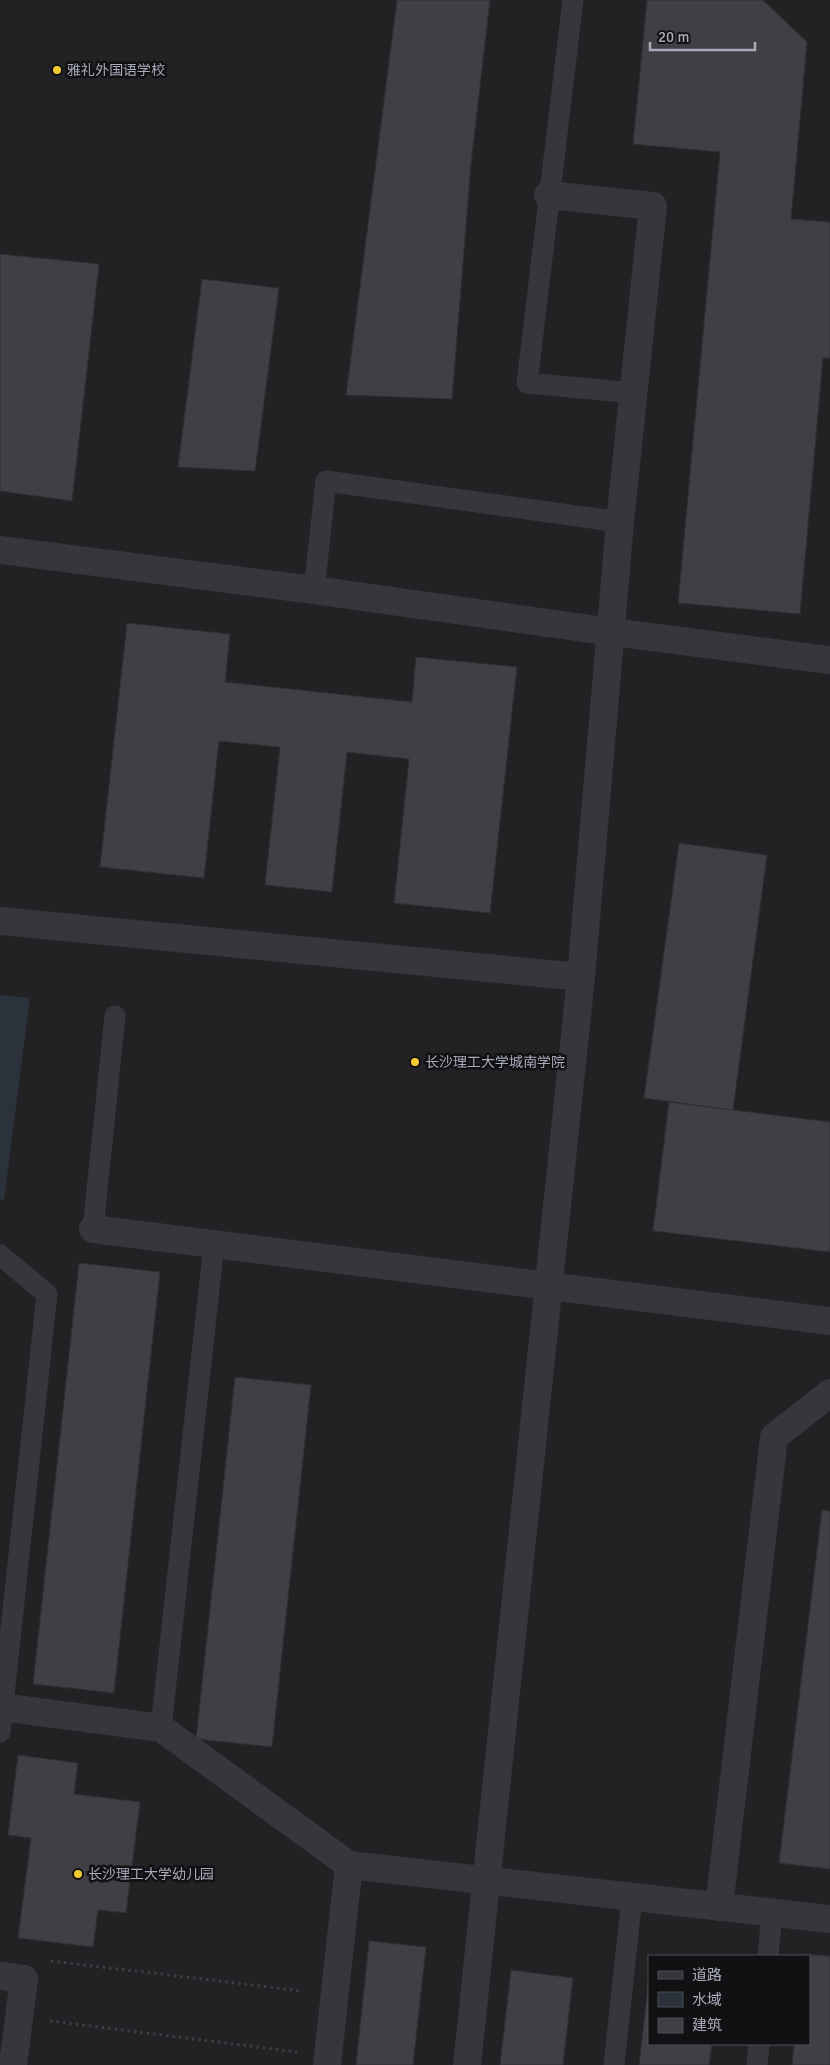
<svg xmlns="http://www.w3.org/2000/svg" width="830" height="2065" viewBox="0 0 830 2065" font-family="Signika,'Noto Sans SC',sans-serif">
<rect width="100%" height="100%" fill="#161517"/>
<path fill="#222124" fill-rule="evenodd" d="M0,0H830V2065H0ZM649,1956H809V2044H649Z"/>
<polygon fill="#2b323b" points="0,995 30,998 4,1200 0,1199"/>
<g fill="#403f44" stroke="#302f33">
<polygon points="397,0 490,0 471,164 452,399 346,395"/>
<polygon points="647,0 763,0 807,42 791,219 830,222 830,358 823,358 800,614 678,603 720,152 633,144"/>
<polygon points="0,254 99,264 72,501 0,491"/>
<polygon points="202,279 279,288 255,471 178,467"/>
<polygon points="127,623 230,634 225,682 412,702 416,657 517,667 490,913 394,903 409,759 347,752 332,892 265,885 280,747 219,741 204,878 100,867"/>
<polygon points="679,843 767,855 733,1110 644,1098"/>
<polygon points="669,1102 830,1122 830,1252 653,1231"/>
<polygon points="79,1263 160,1272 114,1693 33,1684"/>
<polygon points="235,1377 311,1385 272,1747 196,1739"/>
<polygon points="822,1510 830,1511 830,1869 779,1863"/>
<polygon points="18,1755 78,1763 74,1794 140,1802 126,1913 98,1910 93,1947 18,1938 31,1838 8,1835"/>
<polygon points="369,1941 426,1947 413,2065 356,2065"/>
<polygon points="802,1954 830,1956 830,2065 792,2065 794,2044 809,2044 809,1956 802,1956"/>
<polygon points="511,1970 573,1978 563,2065 500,2065"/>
<polygon points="649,1978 649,2044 712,2044 709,2065 639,2065"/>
</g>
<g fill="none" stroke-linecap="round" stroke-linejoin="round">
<g stroke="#3c3e43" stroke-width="3" stroke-dasharray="2.5 4" stroke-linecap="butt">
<polyline points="51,1961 303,1991"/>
<polyline points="50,2021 297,2052"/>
</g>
<g stroke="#36373c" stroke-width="21">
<polyline points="573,0 527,383 634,393"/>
<polyline points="314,590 326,481 620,522"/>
<polyline points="93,1229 115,1016"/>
<polyline points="0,1255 47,1294 0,1732"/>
<polyline points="161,1728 214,1244"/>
<polyline points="768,1956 772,1913"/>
<polyline points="614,2065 632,1897"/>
<polyline points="757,2065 759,2044"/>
</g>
<g stroke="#36373c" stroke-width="28">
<polyline points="0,550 314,590 612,632 830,660"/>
<polyline points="0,921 581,977"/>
<polyline points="93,1229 830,1321"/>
<polyline points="0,1707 161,1728 349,1865 830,1919"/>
<polyline points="719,1907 774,1437 830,1393"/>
<polyline points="0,1976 24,1979 13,2065"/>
<polyline points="327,2065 349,1865"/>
<polyline points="467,2065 581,977 620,522 653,206 548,195"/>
</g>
</g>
<g fill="#f3ca32" stroke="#111012" stroke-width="2">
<circle cx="57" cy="70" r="5"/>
<circle cx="415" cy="1062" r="5"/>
<circle cx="78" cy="1874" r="5"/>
</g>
<g text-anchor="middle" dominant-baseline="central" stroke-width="5" stroke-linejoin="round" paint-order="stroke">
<g font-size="14" fill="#a7aab8" stroke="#111012" text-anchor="start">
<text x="67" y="70">雅礼外国语学校</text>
<text x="425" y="1062">长沙理工大学城南学院</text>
<text x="88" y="1874">长沙理工大学幼儿园</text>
</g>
</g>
<rect x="648" y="1955" width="162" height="90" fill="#111012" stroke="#4d4e54"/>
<rect x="658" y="1971" width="25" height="8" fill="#36373c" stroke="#4d4e54"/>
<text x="692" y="1980" font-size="15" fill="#a7aab8">道路</text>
<rect x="658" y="1992" width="25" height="15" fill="#2b323b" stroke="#4d4e54"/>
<text x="692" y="2005" font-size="15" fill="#a7aab8">水域</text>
<rect x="658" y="2018" width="25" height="15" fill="#403f44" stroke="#4d4e54"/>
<text x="692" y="2030" font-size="15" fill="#a7aab8">建筑</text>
<path d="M650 42v8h105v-8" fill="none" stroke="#a7aab8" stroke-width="2.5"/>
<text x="658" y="42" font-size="15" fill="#a7aab8" stroke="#111012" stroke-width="4" paint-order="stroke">20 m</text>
</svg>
